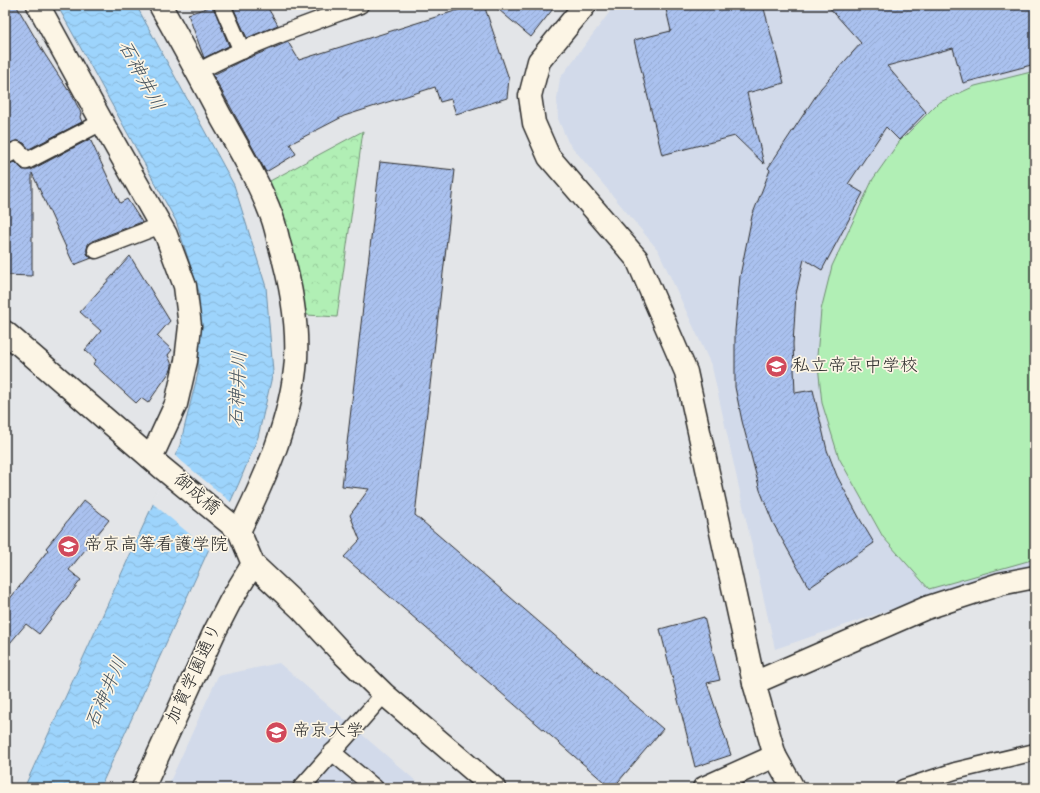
<svg xmlns="http://www.w3.org/2000/svg" width="1040" height="793" viewBox="0 0 1040 793" font-family="'Indie Flower','Klee One',sans-serif">
<defs>
<pattern id="forest-crowns" width="20" height="18" patternUnits="userSpaceOnUse"><rect width="20" height="18" fill="#b1efb5"/><path d="M2 6a3 3 0 1 1 6 0M12 15a3 3 0 1 1 6 0" fill="none" stroke="#98cd9c"/></pattern>
<pattern id="water-waves" width="16" height="10" patternUnits="userSpaceOnUse"><rect width="16" height="10" fill="#9dd4fc"/><path d="M0 5q4-4 8 0t8 0" fill="none" stroke="#87b6d8"/></pattern>
<pattern id="building-hatch" width="6" height="6" patternUnits="userSpaceOnUse"><rect width="6" height="6" fill="#aac1ef"/><path d="M-1 1l2-2M0 6l6-6M5 7l2-2" fill="none" stroke="#92a6cd"/></pattern>
</defs>
<rect width="100%" height="100%" fill="#e3e5e8"/>
<filter id="ink" filterUnits="userSpaceOnUse"><feTurbulence type="fractalNoise" baseFrequency=".025" numOctaves="2"/><feDisplacementMap in="SourceGraphic" scale="8" xChannelSelector="R" yChannelSelector="G"/><feConvolveMatrix kernelMatrix="1 2 1 2 8 2 1 2 1" color-interpolation-filters="sRGB"/></filter>
<g filter="url(#ink)">
<g fill="#d2daea">
<polygon points="615,5 1035,5 1035,567 980,579 775,649 712,367 658,250 568,142 558,119 557,99 560,78"/>
<polygon points="279,663 424,788 167,788 218,676"/>
</g>
<polygon fill="url(#forest-crowns)" stroke="#6e8d70" points="363,131 337,317 307,315 270,181"/>
<polygon fill="#b1efb5" stroke="#6e8d70" points="1035,71 1035,559 929,589 883,537 839,458 822,403 817,356 821,310 832,266 873,179 899,142 938,103 975,86"/>
<polygon fill="url(#water-waves)" stroke="#6f90a8" points="57,5 136,5 234,185 266,287 273,372 258,437 239,483 100,788 24,788 180,445 198,373 199,292 176,221"/>
<polygon fill="#e3e5e8" points="173,454 232,503 210,551 151,502"/>
<g fill="url(#building-hatch)" stroke="#2b2b2b">
<polygon points="5,5 16,5 44,53 68,90 69,89 81,113 80,117 82,122 29,149 24,143 18,141 13,142 5,145"/>
<polygon points="232,5 266,5 278,25 247,38"/>
<polygon points="474,5 484,5 509,79 507,98 456,114 451,99 440,102 435,87 344,116 290,144 296,154 266,172 213,75 241,61 288,42 299,60"/>
<polygon points="493,5 556,5 531,37"/>
<polygon points="665,5 763,5 784,83 747,93 764,164 735,136 662,155 634,40 671,31"/>
<polygon points="827,5 1035,5 1035,64 963,83 953,48 887,66 926,112 899,140 886,127 848,184 863,193 822,270 804,259 796,294 793,344 795,393 813,390 827,450 837,476 861,521 874,543 809,588 773,523 760,490 742,421 735,387 735,331 740,276 752,216 770,170 768,168 821,88 861,43"/>
<polygon points="213,6 229,46 204,58 188,14"/>
<polygon points="90,139 120,203 127,199 142,222 92,241 88,244 87,249 87,254 92,258 74,265 32,173 32,276 5,275 5,165 15,162 23,170 31,170"/>
<polygon points="380,162 455,170 415,515 663,729 613,788 611,788 344,557 360,540 350,515 369,489 342,486"/>
<polygon points="130,256 170,321 157,336 172,350 168,355 172,365 171,370 148,403 141,398 136,403 93,364 96,360 85,350 101,331 80,312"/>
<polygon points="84,500 109,520 69,570 81,580 39,634 26,624 5,649 5,605 48,550 46,548"/>
<polygon points="704,617 720,680 707,683 731,755 695,767 660,629"/>
</g>
<g fill="none" stroke-linecap="round" stroke-linejoin="round">
<defs>
<g id="lane">
<polyline points="222,5 242,51"/>
<path d="M197,72C249,44 305,25 360,5"/>
<polyline points="5,156 17,150 27,161 102,122"/>
<polyline points="96,250 161,225"/>
<polyline points="332,752 375,788"/>
<polyline points="301,788 384,694"/>
<polyline points="903,788 955,771 1035,752"/>
</g>
<g id="street">
<polyline points="38,5 102,122 166,235 185,286 190,326 186,361 176,404 151,458"/>
<path d="M160,5C181,42 201,79 221,117C239,149 259,182 272,217C275,225 277,234 279,243C290,280 298,320 296,359C292,418 265,479 239,531"/>
<polyline points="585,5 539,61 530,96 534,123 549,157 637,259 686,372 754,683 775,756 793,788"/>
<polyline points="5,332 161,467 239,531 253,564"/>
<polyline points="754,683 926,608 1000,584 1035,577"/>
<polyline points="704,788 775,756"/>
</g>
<polyline id="secondary" points="143,788 214,633 231,600 253,564 302,610 340,651 384,694 494,788"/>
</defs>
<use href="#lane" stroke="#2b2b2b" stroke-width="19"/>
<use href="#street" stroke="#2b2b2b" stroke-width="25"/>
<use href="#secondary" stroke="#2b2b2b" stroke-width="25"/>
<use href="#lane" stroke="#fcf5e5" stroke-width="16"/>
<use href="#street" stroke="#fcf5e5" stroke-width="22"/>
<use href="#secondary" stroke="#fcf5e5" stroke-width="22"/>
</g>
</g>
<defs>
<symbol id="school-disc" viewBox="-11 -11 22 22"><circle r="9.5" fill="#d1495b" stroke="#fcf5e5"/><path d="M0-5L7-2L0 1L-7-2ZM-4 1L0 2.5L4 1V4Q0 6-4 4Z" fill="#fff"/></symbol>
<symbol id="university-disc" viewBox="-11 -11 22 22"><circle r="9.5" fill="#d1495b" stroke="#fcf5e5"/><path d="M0-5L7-2L0 1L-7-2ZM-4 1L0 2.5L4 1V4Q0 6-4 4Z" fill="#fff"/></symbol>
</defs>
<g fill-rule="evenodd">
<use href="#school-disc" x="764" y="354" width="25" height="25"/>
<use href="#university-disc" x="56" y="534" width="25" height="25"/>
<use href="#university-disc" x="264" y="720" width="25" height="25"/>
</g>
<g text-anchor="middle" dominant-baseline="central" stroke-width="3.5" stroke-linejoin="round" paint-order="stroke">
<g font-size="18" fill="#2b2b2b" stroke="#fcf5e5" text-anchor="start">
<text x="792" y="367">私立帝京中学校</text>
<text x="84" y="546">帝京高等看護学院</text>
<text x="292" y="732">帝京大学</text>
</g>
<g font-size="18" fill="#2b2b2b" stroke="#fcf5e5">
<text transform="translate(196 495) rotate(40)">御成橋</text>
<text transform="translate(195 674) rotate(-65)">加賀学園通り</text>
</g>
<g font-size="19" font-style="italic" fill="#48555f" stroke="#fcf5e5">
<text transform="translate(140 76) rotate(62)">石神井川</text>
<text transform="translate(239 389) rotate(-87)">石神井川</text>
<text transform="translate(107 693) rotate(-66)">石神井川</text>
</g>
</g>
<rect width="1040" height="793" fill="none" stroke="#fcf5e5" stroke-width="20"/>
<rect x="10" y="10" width="1020" height="773" fill="none" stroke="#2b2b2b" stroke-width="1.5" filter="url(#ink)"/>
</svg>
